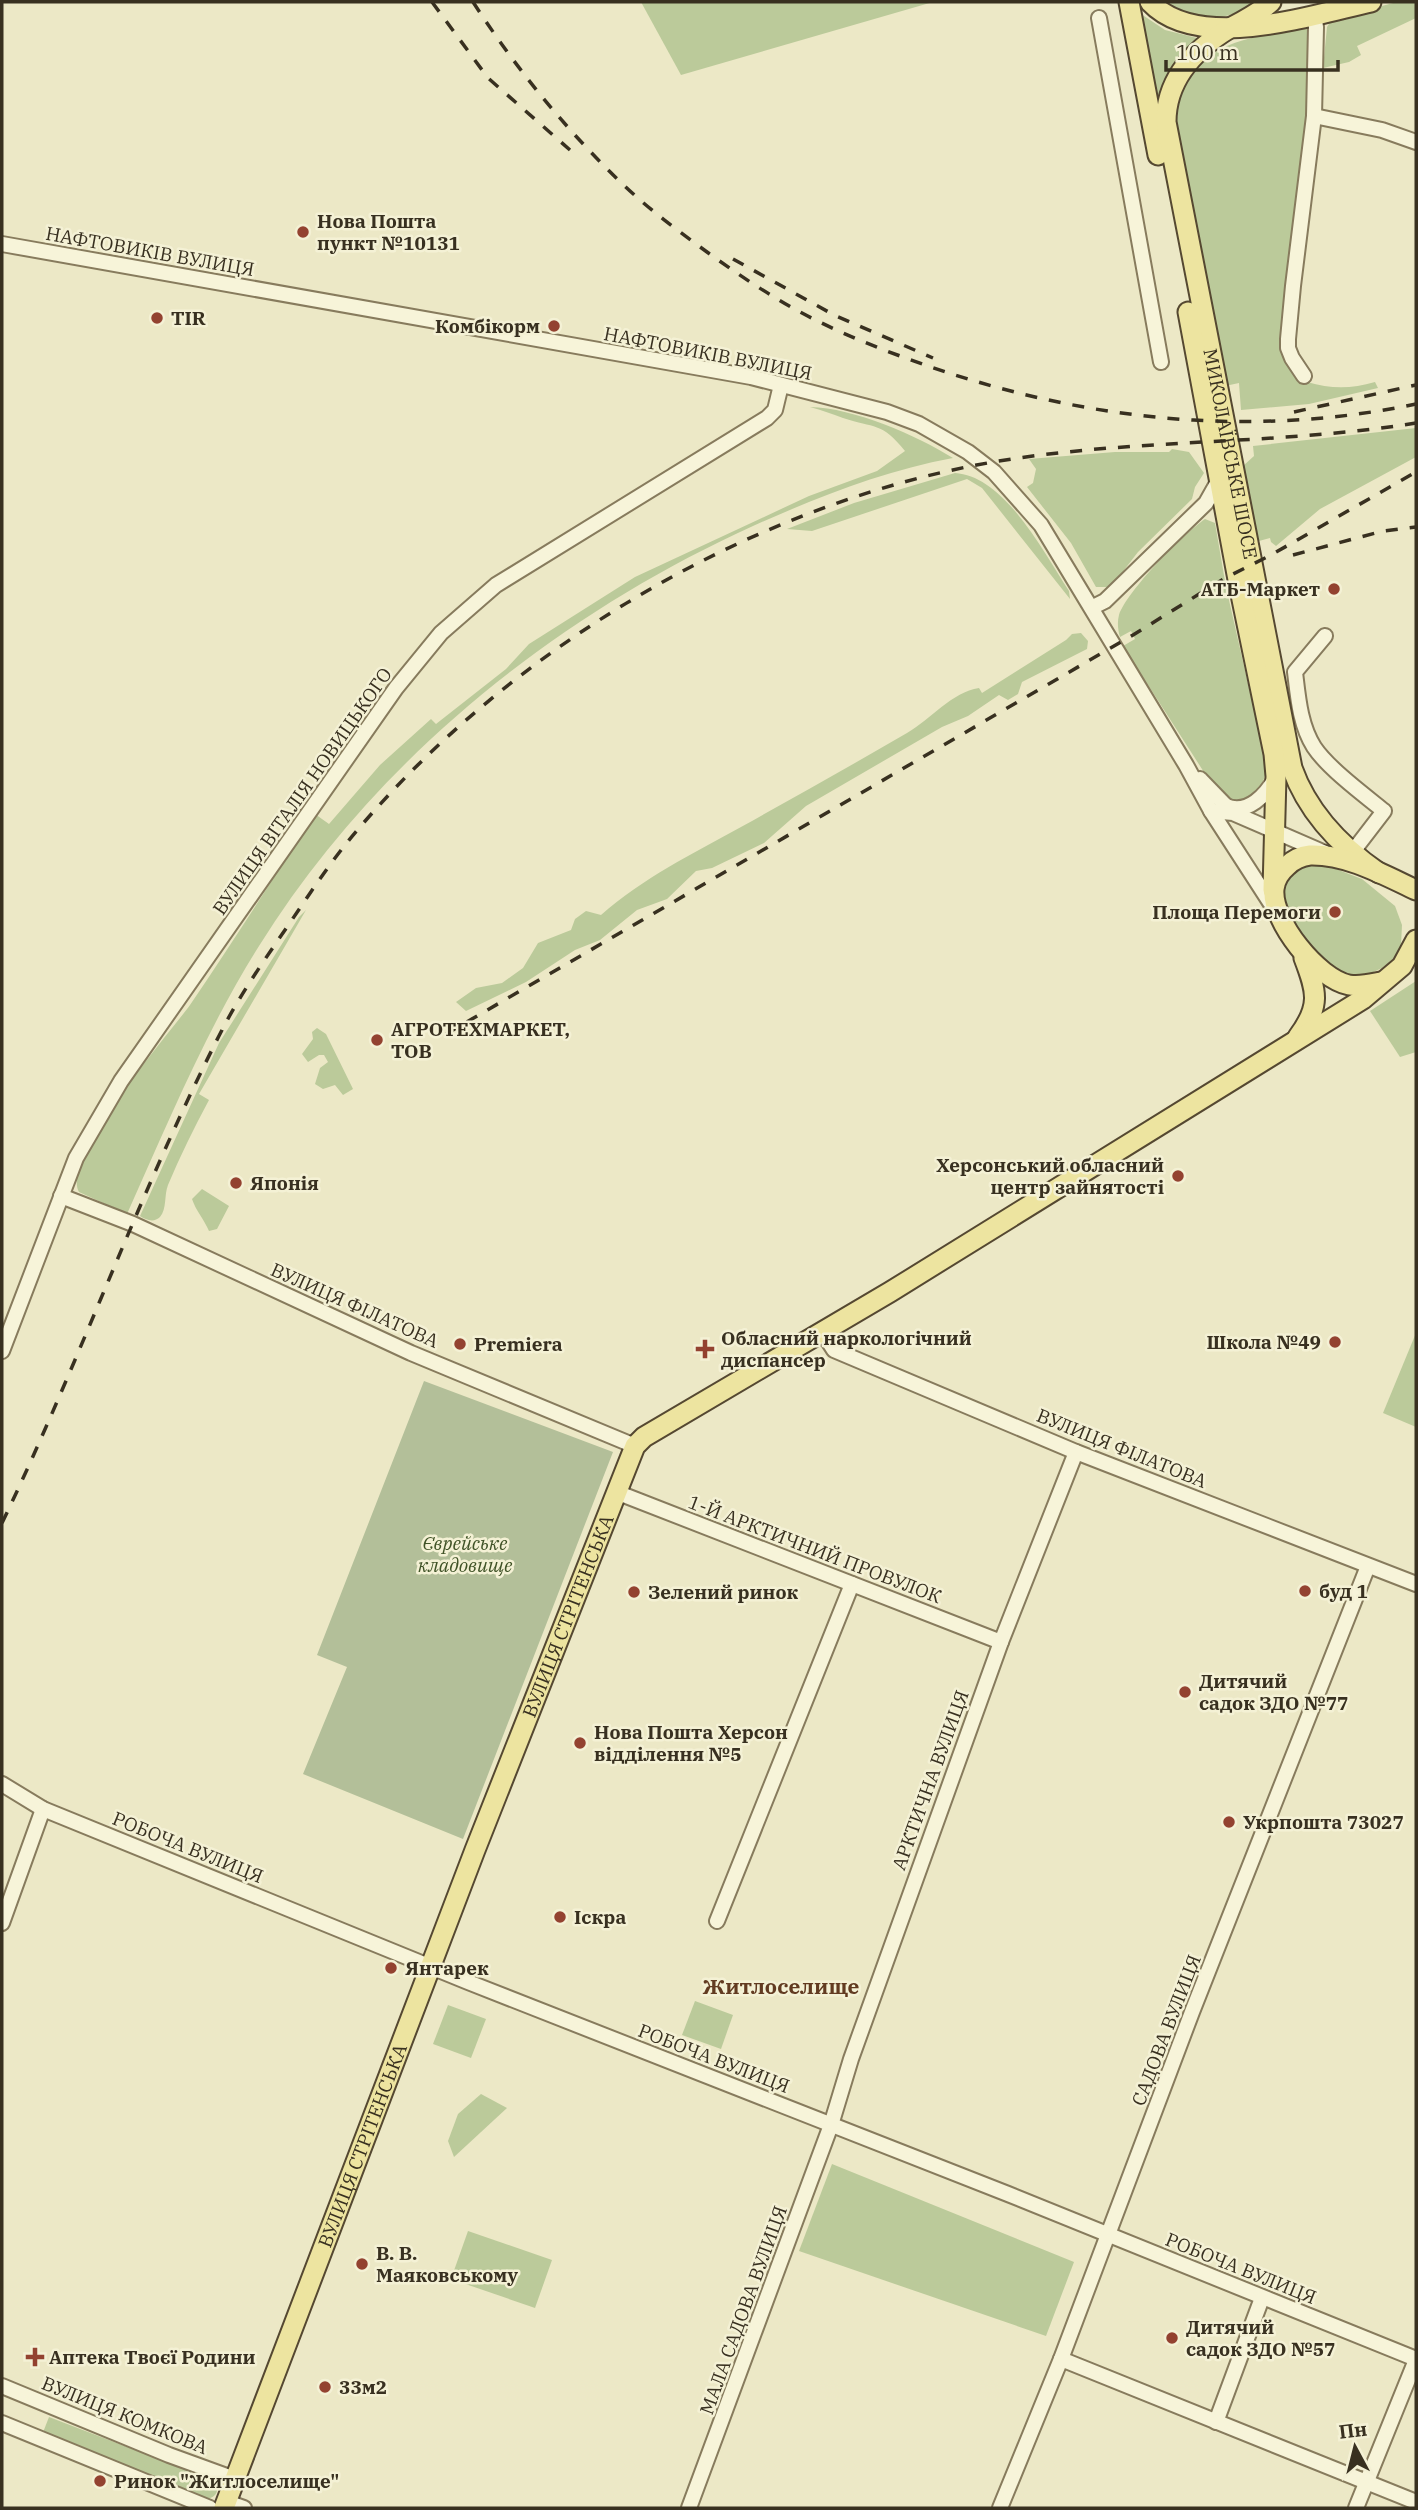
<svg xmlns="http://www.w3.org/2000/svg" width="1418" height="2510" viewBox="0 0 1418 2510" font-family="'IBM Plex Serif',serif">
<rect width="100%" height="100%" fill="#ece8c6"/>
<g fill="#bbca9a">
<polygon points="641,2 933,2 681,75"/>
<path d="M1161,2H1257C1221,25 1198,20 1161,2Z"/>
<polygon points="1397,2 1416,2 1416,18 1357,46 1361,55 1349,62 1323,68 1327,27 1332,19"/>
<polygon points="1138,12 1165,30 1201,39 1163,87 1157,108"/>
<path d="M1312,28L1311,102L1296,205L1287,330L1307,382C1331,389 1351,389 1375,382L1378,388L1309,404L1241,410L1239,383L1225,386L1174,125C1175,117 1174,106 1177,98C1197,39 1261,35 1312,28Z"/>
<path d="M810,407C854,408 916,435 953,458C883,471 818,497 753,526C555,616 375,760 259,946C206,1030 168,1123 127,1214L79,1192C60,1159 168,1035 190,1005C233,942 274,877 315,814L329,824L380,765L431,719L436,724L506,669L529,644L635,577L809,496L877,471L905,451C881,421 875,429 843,418C832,414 822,410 810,407Z"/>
<polygon points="1416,428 1416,457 1320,509 1276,546 1271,542 1270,538 1259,541 1243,466 1254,456 1253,446"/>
<polygon points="1172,449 1189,452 1204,473 1195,487 1192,499 1138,552 1114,583 1107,587 1096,587 1071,543 1027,487 1033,483 1036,469 1029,459 1115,452 1169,452"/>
<path d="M955,473C1005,476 1044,553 1069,591L1070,599L982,488L967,479L812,531L787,529L854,503Z"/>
<path d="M1205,519L1215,523L1226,587L1267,767C1262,794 1245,814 1218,794L1123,646L1135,639L1131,631L1120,637C1118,631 1117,622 1119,615C1128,590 1182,535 1205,519Z"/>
<path d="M1081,633L1088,641L1087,649L1022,682L1018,694L1008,700L999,695L968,716L942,727L806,806L764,843L712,868L696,871L667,899L637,910L600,940L575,950L526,982L466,1011L456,1002L476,988L502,983L523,968L538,943L571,930L575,919L586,911L601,915C643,878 692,854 741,827C797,796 852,765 907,733C931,719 952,692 979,688L982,693L1066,640L1072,634Z"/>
<polygon points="1315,861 1362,879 1395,906 1402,925 1401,945 1395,957 1382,968 1367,975 1352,977 1321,965 1285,910 1282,884 1302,862"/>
<path d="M306,910L199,1094L209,1100C194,1128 180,1156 168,1185C164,1195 167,1209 160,1217C154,1223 146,1220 140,1216L219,1043L299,917Z"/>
<polygon points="1416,981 1416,1052 1400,1057 1370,1011"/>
<polygon points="317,1028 326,1034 353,1089 343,1095 335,1085 323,1089 315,1084 320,1068 328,1062 324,1055 319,1055 308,1062 302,1054 313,1039 312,1032"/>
<path d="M202,1189L229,1206L217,1229L209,1231C204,1219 196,1211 192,1199Z"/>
<polygon points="1416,1333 1416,1427 1383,1413"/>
<polygon points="695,2001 733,2015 721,2049 682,2035"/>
<polygon points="448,2005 486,2019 471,2058 433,2044"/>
<polygon points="481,2094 507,2108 454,2157 448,2141 458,2114"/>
<polygon points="832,2164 1074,2262 1046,2336 799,2251"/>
<polygon points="468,2231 552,2260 535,2308 451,2279"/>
<path d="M49,2417L213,2480C221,2488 217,2498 206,2499L42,2435Z"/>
</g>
<polygon fill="#b3bf99" points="424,1381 613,1452 463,1839 303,1774 347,1667 317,1655"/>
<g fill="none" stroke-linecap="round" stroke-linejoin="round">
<defs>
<g id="minor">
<polyline points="1099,18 1161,362"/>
<polyline points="1314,116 1382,130 1416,142"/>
<polyline points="2,244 751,377 887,412 919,424 968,452 994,472 1041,525 1186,765 1211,811 1275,910"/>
<polyline points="1304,376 1292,358 1288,348 1288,339 1293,286 1314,116 1316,27 1314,15"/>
<polyline points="1093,607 1105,601 1206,503 1219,480"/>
<path d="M1325,636L1295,672C1298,697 1300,725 1314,747C1328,768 1364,795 1384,811L1351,854"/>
<polyline points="1200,779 1232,812"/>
<path d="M1226,806C1248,815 1266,795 1276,777"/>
<polyline points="1211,811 1233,813 1325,853"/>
<polyline points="61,1196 133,1224 411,1353 635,1446"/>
<polyline points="823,1333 834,1350 1076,1452 1416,1584"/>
<polyline points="2,1351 76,1158 121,1081 396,688 441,633 496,585 767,418 775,410 781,385"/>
<polyline points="616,1492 1001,1642"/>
<polyline points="2,1784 43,1809 468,1982 1008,2194 1416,2359"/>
<polyline points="717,1921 852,1584"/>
<polyline points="2,1923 43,1809"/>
<polyline points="1061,2359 1416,2502"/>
<polyline points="2,2386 169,2455 235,2479"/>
<polyline points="1216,2422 1262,2298"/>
<polyline points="2,2423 210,2508"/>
<polyline points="227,2502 244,2508"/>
<polyline points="689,2508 831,2125 851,2059 1001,1642 1076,1452"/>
<polyline points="1000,2508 1061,2359 1192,2012 1368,1566"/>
<polyline points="1356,2508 1416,2360"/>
</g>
<g id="major">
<polyline points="1129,2 1158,155"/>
<path d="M1150,2C1198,53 1312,15 1371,2"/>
<path id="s1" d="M1271,2C1259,13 1245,20 1230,28C1195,49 1166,79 1166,122L1292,768C1308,813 1340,846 1379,873"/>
<polyline points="1188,312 1239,585 1274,754 1276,776 1273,890"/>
<path d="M1381,982C1371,984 1360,987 1349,985C1318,979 1271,921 1274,889C1275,880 1280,872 1287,866C1293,860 1301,856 1310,855C1347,854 1384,875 1416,890"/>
<path d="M1298,1037C1321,1006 1317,992 1304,958"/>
<path id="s2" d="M224,2508L475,1850L635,1446L644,1437L890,1292L1363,999L1402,966L1416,940"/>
</g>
</defs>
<use href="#minor" stroke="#877b5d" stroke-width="18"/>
<use href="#major" stroke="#554831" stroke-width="23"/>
<use href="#minor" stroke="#f7f4d9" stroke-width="14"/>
<use href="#major" stroke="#ede4a0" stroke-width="19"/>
<g stroke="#383020" stroke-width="3.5" stroke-dasharray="12 12" stroke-linecap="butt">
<polyline points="432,2 488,78 570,150"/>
<path d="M473,2C517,70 570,135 630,191C654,213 681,233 707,252C728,267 749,282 771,295C820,326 876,348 931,367C1088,421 1253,438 1416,404"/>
<polyline points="733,259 834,315 933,358"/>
<polyline points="1294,412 1416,385"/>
<polyline points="1293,555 1383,531 1416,527"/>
<polyline points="446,1034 1133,635 1225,578 1271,555 1416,472"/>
<path d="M2,1523C80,1361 140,1190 222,1030C240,995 263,962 285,930C309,895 332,859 360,827C507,655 727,521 948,471C1102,436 1261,448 1416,423"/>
</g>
</g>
<g fill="#934230" stroke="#f4f1d5" stroke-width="2.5">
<circle cx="303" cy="232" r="7"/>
<circle cx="157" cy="318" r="7"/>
<circle cx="554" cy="326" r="7"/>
<circle cx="1334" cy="589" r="7"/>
<circle cx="1335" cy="912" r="7"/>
<circle cx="377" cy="1040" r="7"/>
<circle cx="1178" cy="1176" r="7"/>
<circle cx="236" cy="1183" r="7"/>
<circle cx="1335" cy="1342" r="7"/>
<circle cx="460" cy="1344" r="7"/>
<path d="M701.5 1338.5h7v7h7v7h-7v7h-7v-7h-7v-7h7z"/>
<circle cx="1305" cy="1591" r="7"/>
<circle cx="634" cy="1592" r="7"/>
<circle cx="1185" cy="1692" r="7"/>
<circle cx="580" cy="1743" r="7"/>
<circle cx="1229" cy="1822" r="7"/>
<circle cx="560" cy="1917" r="7"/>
<circle cx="391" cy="1968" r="7"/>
<circle cx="362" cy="2264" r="7"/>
<circle cx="1172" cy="2338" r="7"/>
<path d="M31.5 2346.5h7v7h7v7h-7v7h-7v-7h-7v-7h7z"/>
<circle cx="325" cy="2387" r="7"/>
<circle cx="100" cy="2481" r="7"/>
</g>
<g text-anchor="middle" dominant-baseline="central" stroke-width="5" stroke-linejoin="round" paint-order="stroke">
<g font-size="19" font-weight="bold" fill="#383020" stroke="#f4f1d5" text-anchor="start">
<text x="317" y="221">Нова Пошта<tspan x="317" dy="22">пункт №10131</tspan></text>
<text x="171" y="318">TIR</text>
<text x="540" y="326" text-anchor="end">Комбікорм</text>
<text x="1320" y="589" text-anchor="end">АТБ-Маркет</text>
<text x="1321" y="912" text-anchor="end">Площа Перемоги</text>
<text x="391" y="1029">АГРОТЕХМАРКЕТ,<tspan x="391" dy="22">ТОВ</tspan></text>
<text x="1164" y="1165" text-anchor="end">Херсонський обласний<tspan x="1164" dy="22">центр зайнятості</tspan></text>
<text x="250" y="1183">Японія</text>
<text x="721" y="1338">Обласний наркологічний<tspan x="721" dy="22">диспансер</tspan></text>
<text x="1321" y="1342" text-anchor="end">Школа №49</text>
<text x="474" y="1344">Premiera</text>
<text x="1319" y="1591">буд 1</text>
<text x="648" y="1592">Зелений ринок</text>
<text x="1199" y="1681">Дитячий<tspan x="1199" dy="22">садок ЗДО №77</tspan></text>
<text x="594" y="1732">Нова Пошта Херсон<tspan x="594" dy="22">відділення №5</tspan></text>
<text x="1243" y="1822">Укрпошта 73027</text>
<text x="574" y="1917">Іскра</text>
<text x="405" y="1968">Янтарек</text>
<text x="376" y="2253">В. В.<tspan x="376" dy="22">Маяковському</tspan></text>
<text x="1186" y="2327">Дитячий<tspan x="1186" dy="22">садок ЗДО №57</tspan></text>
<text x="49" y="2357">Аптека Твоєї Родини</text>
<text x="339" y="2387">33м2</text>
<text x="114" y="2481">Ринок "Житлоселище"</text>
</g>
<g font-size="19" fill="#383020" stroke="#f4f1d5">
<text transform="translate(150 251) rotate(10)">НАФТОВИКІВ ВУЛИЦЯ</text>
<text transform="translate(708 353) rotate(11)">НАФТОВИКІВ ВУЛИЦЯ</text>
<text stroke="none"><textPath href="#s1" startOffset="506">МИКОЛАЇВСЬКЕ ШОСЕ</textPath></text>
<text transform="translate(302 791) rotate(-55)">ВУЛИЦЯ ВІТАЛІЯ НОВИЦЬКОГО</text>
<text transform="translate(355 1305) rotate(24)">ВУЛИЦЯ ФІЛАТОВА</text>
<text transform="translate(1122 1448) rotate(22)">ВУЛИЦЯ ФІЛАТОВА</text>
<text transform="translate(815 1549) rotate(21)">1-Й АРКТИЧНИЙ ПРОВУЛОК</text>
<text stroke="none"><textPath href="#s2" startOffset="956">ВУЛИЦЯ СТРІТЕНСЬКА</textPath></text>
<text transform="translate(930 1780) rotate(-70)">АРКТИЧНА ВУЛИЦЯ</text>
<text transform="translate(188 1847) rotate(22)">РОБОЧА ВУЛИЦЯ</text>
<text transform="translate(1166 2030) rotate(-69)">САДОВА ВУЛИЦЯ</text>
<text transform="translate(714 2058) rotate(21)">РОБОЧА ВУЛИЦЯ</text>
<text stroke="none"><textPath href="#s2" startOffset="388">ВУЛИЦЯ СТРІТЕНСЬКА</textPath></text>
<text transform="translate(1241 2268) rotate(22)">РОБОЧА ВУЛИЦЯ</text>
<text transform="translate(743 2310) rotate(-70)">МАЛА САДОВА ВУЛИЦЯ</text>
<text transform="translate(125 2415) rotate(22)">ВУЛИЦЯ КОМКОВА</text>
</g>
<g font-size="19" font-style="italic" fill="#405327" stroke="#f4f1d5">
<text x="465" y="1543">Єврейське<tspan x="465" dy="22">кладовище</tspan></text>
</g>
<g font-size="21" font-weight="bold" fill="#623b21" stroke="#f4f1d5">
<text x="781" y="1986">Житлоселище</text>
</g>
</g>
<rect width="1418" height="2510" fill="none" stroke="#383020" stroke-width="7"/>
<g transform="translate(1355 2447) rotate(353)" stroke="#f4f1d5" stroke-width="5" paint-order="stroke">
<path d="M0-5L12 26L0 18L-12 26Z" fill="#383020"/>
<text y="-10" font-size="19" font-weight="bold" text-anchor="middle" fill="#383020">Пн</text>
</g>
<path d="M1166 60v10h172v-10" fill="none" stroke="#383020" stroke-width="3.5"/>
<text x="1176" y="60" font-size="21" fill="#383020" stroke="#f4f1d5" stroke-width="5" paint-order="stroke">100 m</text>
</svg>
